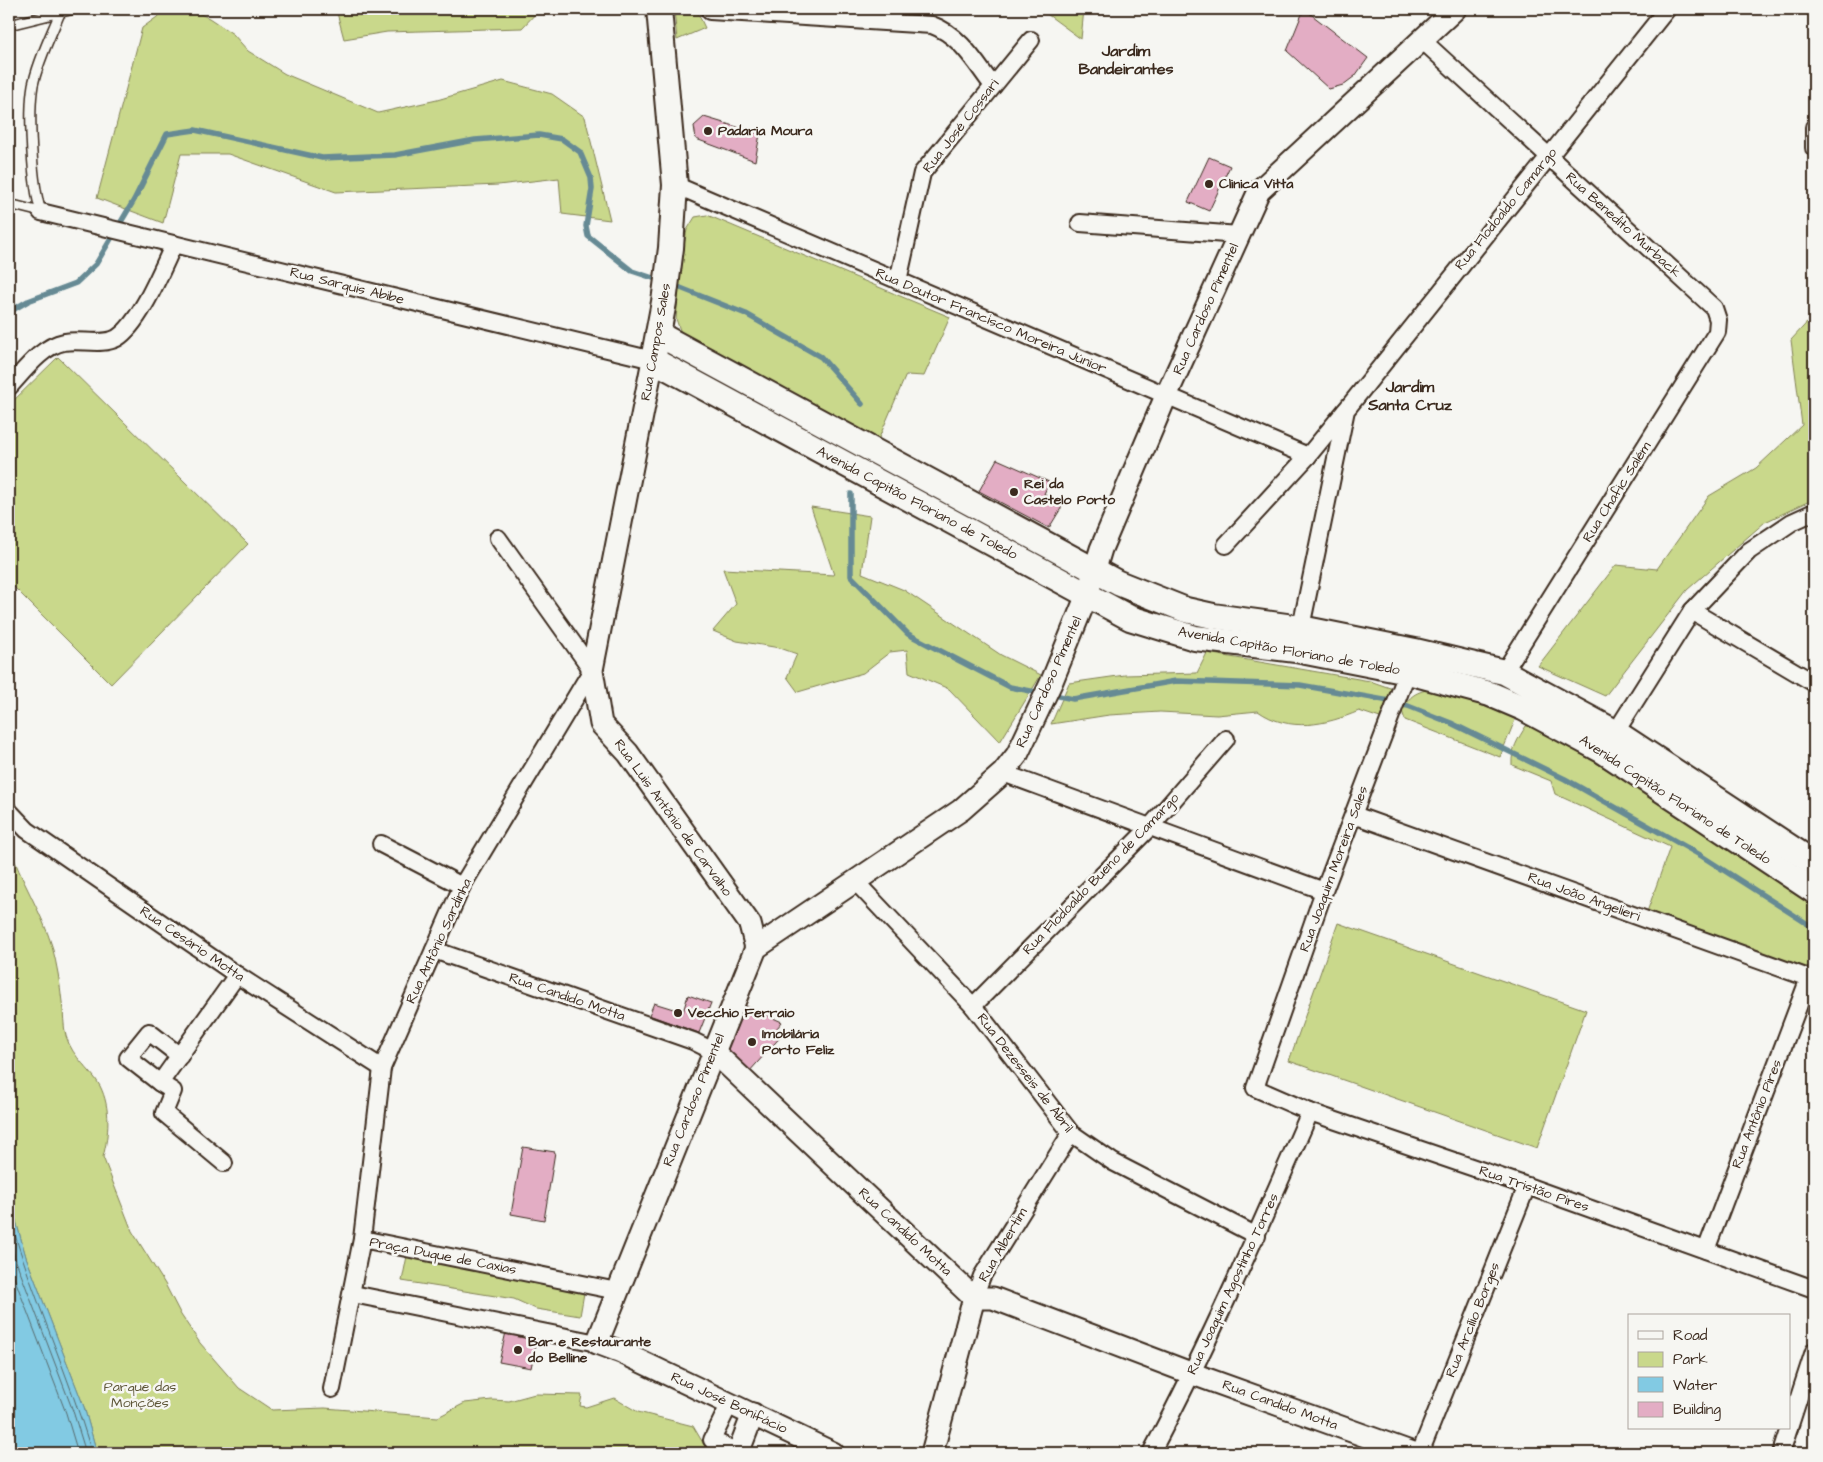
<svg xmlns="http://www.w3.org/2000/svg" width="1823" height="1462" viewBox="0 0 1823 1462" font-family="'Architects Daughter',sans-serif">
<rect width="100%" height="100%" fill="#f6f6f2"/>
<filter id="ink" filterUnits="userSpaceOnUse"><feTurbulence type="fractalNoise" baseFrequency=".02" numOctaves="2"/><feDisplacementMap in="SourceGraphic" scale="10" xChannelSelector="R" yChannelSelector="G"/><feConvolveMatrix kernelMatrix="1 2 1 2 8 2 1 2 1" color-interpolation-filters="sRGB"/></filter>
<g filter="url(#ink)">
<g fill="#c9d88b" stroke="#828154">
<polygon points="168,9 189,9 209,18 233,34 248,51 285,74 378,113 437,100 503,81 552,94 585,117 610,220 562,214 559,178 498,185 336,192 228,154 181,154 163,223 97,198 142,28"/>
<polygon points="336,9 540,9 522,28 387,32 344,39"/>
<polygon points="674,9 696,9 705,28 677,40"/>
<polygon points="1040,9 1084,9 1081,39"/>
<polygon points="707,215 950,317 924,376 906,375 876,445 681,333 676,319 682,254 687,230 695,217"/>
<polygon points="1814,315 1814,499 1765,522 1687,590 1605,696 1538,666 1616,565 1657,569 1709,496 1756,468 1802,425 1791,340"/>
<polygon points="58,357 248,544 111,684 9,582 9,405"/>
<polygon points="811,507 870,516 862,573 904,590 1001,655 1041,675 1000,742 949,689 909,672 907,650 890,652 863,673 798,692 787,677 797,654 780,648 737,641 713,631 736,604 723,569 834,575"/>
<path d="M1207,653L1370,681L1393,689L1380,718L1359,711C1326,725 1289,733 1258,711L1217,715L1160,712L1109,715L1051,724L1069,683L1125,675L1197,673Z"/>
<path d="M1434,688L1513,717L1515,720L1500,757L1405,720L1402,711C1409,695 1416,692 1434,688Z"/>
<path d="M1531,725C1629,780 1721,842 1814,904V972L1647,912L1670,847L1555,794L1551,781L1512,765C1511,749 1518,739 1526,726Z"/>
<path d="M9,845C20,880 41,910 52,946C57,965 60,983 62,1002C64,1013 63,1026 66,1036C73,1059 91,1069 100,1086C111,1108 109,1134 103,1157L132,1231L165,1284L181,1315L200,1343L239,1388L272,1410L325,1408L438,1417L465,1403L492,1400L509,1401L535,1394L582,1395L580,1406L586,1407L614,1398L638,1412L693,1426L709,1453H97L84,1407L26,1257L9,1196Z"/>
<polygon points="1338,923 1586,1010 1537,1148 1289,1061"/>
<polygon points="407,1256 584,1293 580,1316 536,1309 514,1299 402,1281"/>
</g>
<polygon fill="#82cae3" stroke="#668a94" points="9,1196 26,1257 84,1407 97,1453 9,1453"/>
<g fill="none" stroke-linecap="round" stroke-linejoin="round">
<g stroke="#576a6d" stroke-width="1">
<path d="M9,1215C32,1296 68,1372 92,1453"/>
<polyline points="9,1237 16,1261 73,1411 86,1453"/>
<polyline points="9,1264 66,1413 78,1453"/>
</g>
<g stroke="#668a94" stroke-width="5.5">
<polyline points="673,285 746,314 821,357 862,404"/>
<polyline points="9,312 28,301 76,283 96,264 134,200 167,134 195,130 322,158 395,155 475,140 539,135 562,139 580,152 591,178 592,189 586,226 588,236 632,271 662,281"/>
<polyline points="851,494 851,576 908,634 1010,687 1041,693"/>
<polyline points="1050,694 1073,699 1176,681 1300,685 1384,700 1408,706 1451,723 1565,779 1700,855 1814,928"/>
</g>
</g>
<g fill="#e3adc4" stroke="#3b2a1e">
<polygon points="1304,9 1368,58 1355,76 1343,85 1329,89 1287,51"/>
<polygon points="704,117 760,134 755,161 696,139 694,126"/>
<polygon points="1209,157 1230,166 1209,211 1188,202"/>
<polygon points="997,459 1049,482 1044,494 1063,505 1049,528 979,491"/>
<polygon points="688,995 711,1003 699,1033 649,1015 654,1003 683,1012"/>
<polygon points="746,1006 782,1022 777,1028 784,1033 748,1073 724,1051"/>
<polygon points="523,1147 555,1152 544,1220 511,1214"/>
<polygon points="506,1332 537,1339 531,1368 499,1362"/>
</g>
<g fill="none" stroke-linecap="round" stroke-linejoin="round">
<defs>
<g id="service">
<polyline points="9,25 74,9"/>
<polyline points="9,204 41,212"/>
<path d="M41,212C32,184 28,114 33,85C38,61 50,37 60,13"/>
</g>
<g id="minor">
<path d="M709,9L710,11L932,25C960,35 975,62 993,86"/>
<polyline points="1422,40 1714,308 1718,320 1717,332 1504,672"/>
<polyline points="1814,127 1814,148"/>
<polyline points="675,185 1308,456"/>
<polyline points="41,212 653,360"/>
<polyline points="1080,223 1239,235"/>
<polyline points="898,281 922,173 1031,40"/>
<path d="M9,387C24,371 42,346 64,342C81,339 102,346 117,338C140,324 162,269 174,244"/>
<polyline points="1226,545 1308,456 1345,411"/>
<polyline points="1692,611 1814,683"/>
<polyline points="1299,637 1346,410 1667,9"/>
<polyline points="1411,663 1324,891 1255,1088 1310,1112 1527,1186 1814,1289"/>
<polyline points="1610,741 1692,611 1749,551 1792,522 1814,512"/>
<polyline points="1003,773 1324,891"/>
<polyline points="9,811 27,830 237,975 382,1068"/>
<polyline points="1354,815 1814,980"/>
<polyline points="381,844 462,886"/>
<polyline points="854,880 973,1006 1071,1133 1113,1162 1257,1236"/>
<polyline points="434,950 693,1041 713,1051"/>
<polyline points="973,1006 1149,828 1226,739"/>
<polyline points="160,1083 128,1058 149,1032 180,1056"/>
<polyline points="224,1163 164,1113 173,1091 160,1083 237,975"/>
<polyline points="362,1239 617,1291"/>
<polyline points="1706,1250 1809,978"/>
<polyline points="353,1294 597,1343"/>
<polyline points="974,1298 982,1276 1071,1133"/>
<polyline points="332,1389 362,1239 382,1068 462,886 592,670 498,538"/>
<polyline points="730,1403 712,1440 738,1452"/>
<polyline points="1789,1428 1814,1351"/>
<path d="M1151,1453C1210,1342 1260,1227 1310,1112"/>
<polyline points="1420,1453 1527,1186"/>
<polyline points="1781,1453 1789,1428"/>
</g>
<g id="tertiary">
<polyline points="653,360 592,670 601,724 628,753 750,924 756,948"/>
<polyline points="713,1051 974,1298 993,1298 1193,1374 1413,1453"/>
<polyline points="738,1453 753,1414"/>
<polyline points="833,1453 621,1352 597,1343 756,948 961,810 1003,773 1017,755 1052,681 1087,595 1101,549 1166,396 1259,191 1455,9"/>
<polyline points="932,1453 974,1298"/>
</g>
<g id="secondary">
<polyline points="659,9 675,185 671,248 664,302 653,360 1130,618 1195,638 1296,650 1408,672 1490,694 1523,708 1603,751 1814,891"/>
<polyline points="658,334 1118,583 1186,610 1213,616 1301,628 1415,651 1504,672 1615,732 1814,863"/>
</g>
</defs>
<use href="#service" stroke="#3b2a1e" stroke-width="12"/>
<use href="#minor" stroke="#3b2a1e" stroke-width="20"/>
<use href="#tertiary" stroke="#3b2a1e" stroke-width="25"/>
<use href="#secondary" stroke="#3b2a1e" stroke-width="28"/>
<use href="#service" stroke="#f6f6f2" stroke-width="9"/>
<use href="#minor" stroke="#f6f6f2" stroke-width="16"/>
<use href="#tertiary" stroke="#f6f6f2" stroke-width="21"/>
<use href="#secondary" stroke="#f6f6f2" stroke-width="24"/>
</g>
</g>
<g fill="#3b2a1e" stroke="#f6f6f2" stroke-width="2">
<circle cx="708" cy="131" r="5"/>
<circle cx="1209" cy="184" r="5"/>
<circle cx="1014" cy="492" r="5"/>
<circle cx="678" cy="1013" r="5"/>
<circle cx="752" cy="1042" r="5"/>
<circle cx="518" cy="1350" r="5"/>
</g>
<g text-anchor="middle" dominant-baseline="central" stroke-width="5" stroke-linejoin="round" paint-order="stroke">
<g font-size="14" fill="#3b2a1e" stroke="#f6f6f2">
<text transform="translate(961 126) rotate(-52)">Rua José Cossari</text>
<text transform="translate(1506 209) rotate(-51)">Rua Flodoaldo Camargo</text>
<text transform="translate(1623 225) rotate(42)">Rua Benedito Murback</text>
<text transform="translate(347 286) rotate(14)">Rua Sarquis Abibe</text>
<text transform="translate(1206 309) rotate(-66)">Rua Cardoso Pimentel</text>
<text transform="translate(991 321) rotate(23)">Rua Doutor Francisco Moreira Júnior</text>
<text transform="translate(656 342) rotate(-80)">Rua Campos Sales</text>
<text transform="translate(1617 492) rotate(-58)">Rua Chafic Salém</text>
<text transform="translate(917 503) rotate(28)">Avenida Capitão Floriano de Toledo</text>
<text transform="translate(1289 651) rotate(10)">Avenida Capitão Floriano de Toledo</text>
<text transform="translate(1049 682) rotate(-66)">Rua Cardoso Pimentel</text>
<text transform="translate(1675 800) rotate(33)">Avenida Capitão Floriano de Toledo</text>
<text transform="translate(673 818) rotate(54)">Rua Luis Antônio de Carvalho</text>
<text transform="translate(1334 869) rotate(-70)">Rua Joaquim Moreira Sales</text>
<text transform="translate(1101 874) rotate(-46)">Rua Flodoaldo Bueno de Camargo</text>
<text transform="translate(1584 897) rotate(20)">Rua João Angelieri</text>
<text transform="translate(439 941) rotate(-65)">Rua Antônio Sardinha</text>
<text transform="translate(192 944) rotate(34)">Rua Cesário Motta</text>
<text transform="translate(567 997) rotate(19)">Rua Candido Motta</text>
<text transform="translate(1025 1073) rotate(52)">Rua Dezesseis de Abril</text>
<text transform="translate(694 1100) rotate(-68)">Rua Cardoso Pimentel</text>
<text transform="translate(1757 1114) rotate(-69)">Rua Antônio Pires</text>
<text transform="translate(1534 1189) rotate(19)">Rua Tristão Pires</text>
<text transform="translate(905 1232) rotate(43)">Rua Candido Motta</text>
<text transform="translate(1003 1245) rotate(-60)">Rua Albertim</text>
<text transform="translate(443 1256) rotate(11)">Praça Duque de Caxias</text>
<text transform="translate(1233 1284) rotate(-65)">Rua Joaquim Agostinho Torres</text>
<text transform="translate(1473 1320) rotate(-68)">Rua Arcílio Borges</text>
<text transform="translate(729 1403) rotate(25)">Rua José Bonifácio</text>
<text transform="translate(1280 1405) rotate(20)">Rua Candido Motta</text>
</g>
<g font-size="14" font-weight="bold" fill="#3b2a1e" stroke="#f6f6f2" text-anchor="start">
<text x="718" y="131">Padaria Moura</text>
<text x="1219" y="184">Clinica Vitta</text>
<text x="1024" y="484">Rei da<tspan x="1024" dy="16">Castelo Porto</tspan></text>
<text x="688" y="1013">Vecchio Ferraio</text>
<text x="762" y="1034">Imobilária<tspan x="762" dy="16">Porto Feliz</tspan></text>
<text x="528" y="1342">Bar e Restaurante<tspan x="528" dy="16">do Belline</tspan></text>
</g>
<g font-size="14" fill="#5e5639" stroke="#f6f6f2">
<text x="140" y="1387">Parque das<tspan x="140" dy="16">Monções</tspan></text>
</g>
<g font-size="16" font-weight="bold" fill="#3b2a1e" stroke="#f6f6f2">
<text x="1126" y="51">Jardim<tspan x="1126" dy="18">Bandeirantes</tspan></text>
<text x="1410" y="387">Jardim<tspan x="1410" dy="18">Santa Cruz</tspan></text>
</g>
</g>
<rect width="1823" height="1462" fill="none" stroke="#f6f6f2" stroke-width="30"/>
<rect x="15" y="15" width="1793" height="1432" fill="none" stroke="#3b2a1e" stroke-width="2" filter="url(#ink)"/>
<rect x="1628" y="1314" width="162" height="115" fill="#f6f6f2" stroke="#aba49d"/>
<rect x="1638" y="1331" width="25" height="8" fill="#f6f6f2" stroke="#aba49d"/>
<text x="1673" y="1340" font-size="15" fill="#3b2a1e">Road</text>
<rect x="1638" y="1352" width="25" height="15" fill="#c9d88b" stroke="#aba49d"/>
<text x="1673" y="1364" font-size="15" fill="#3b2a1e">Park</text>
<rect x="1638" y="1377" width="25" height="15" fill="#82cae3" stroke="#aba49d"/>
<text x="1673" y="1390" font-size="15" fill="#3b2a1e">Water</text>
<rect x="1638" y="1402" width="25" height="15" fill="#e3adc4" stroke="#aba49d"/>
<text x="1673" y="1414" font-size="15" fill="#3b2a1e">Building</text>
</svg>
